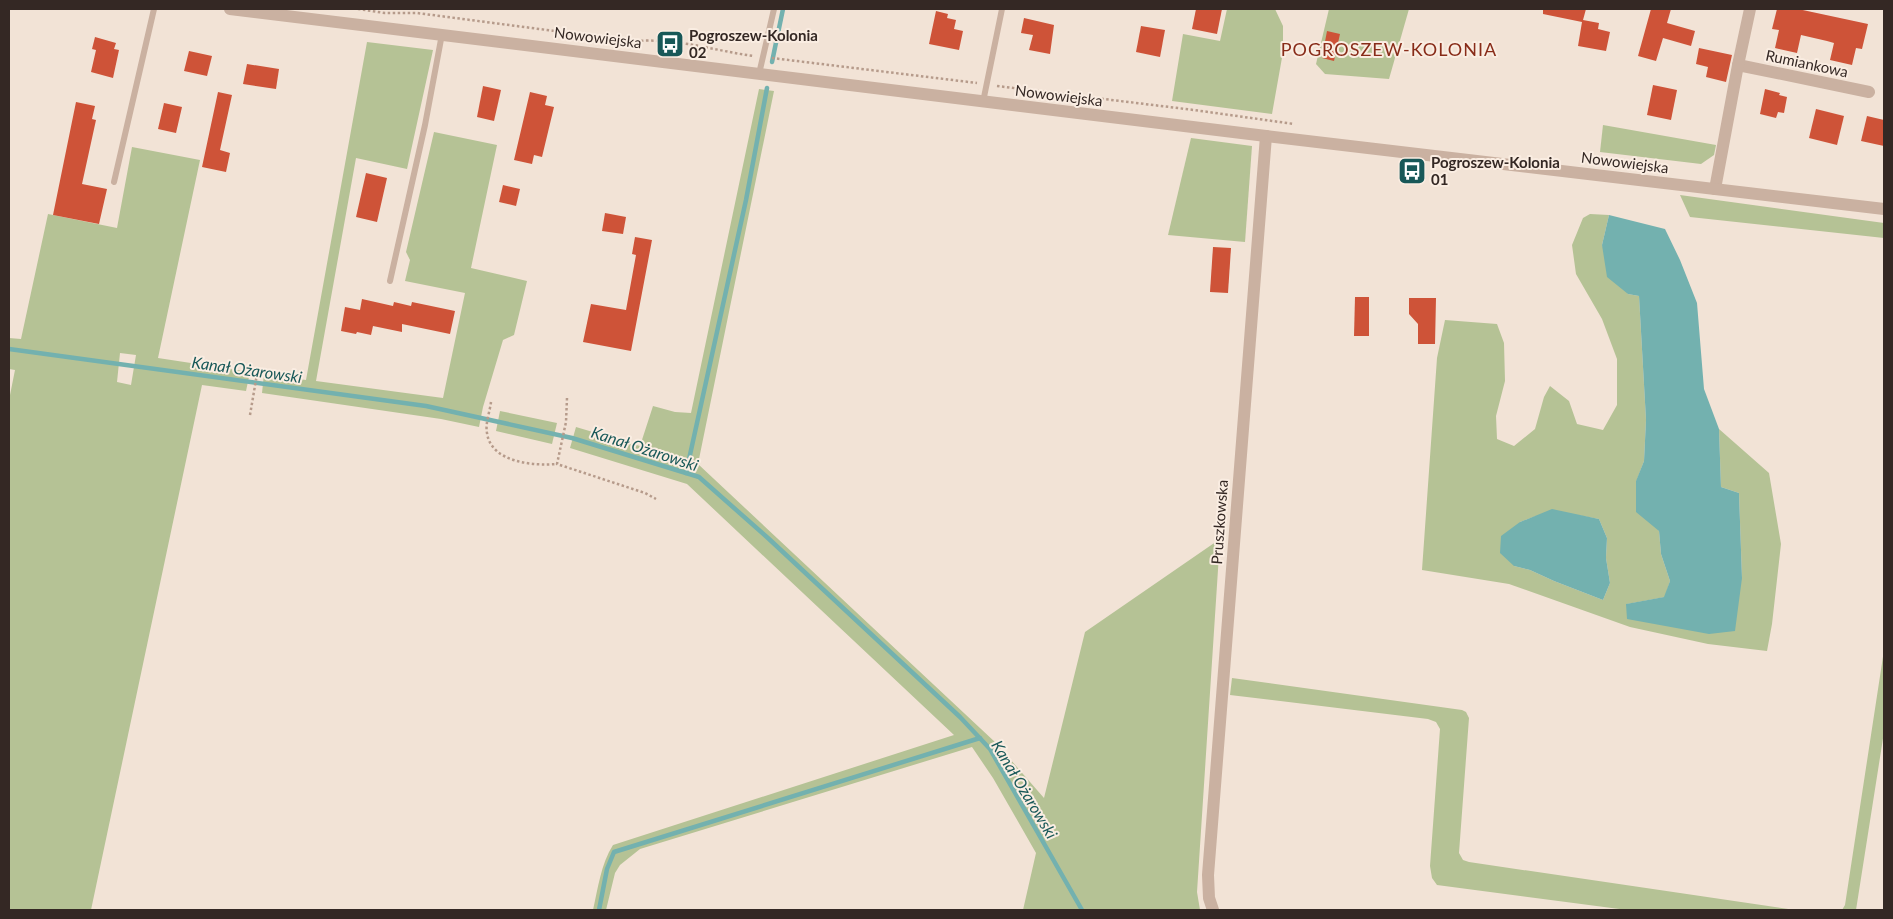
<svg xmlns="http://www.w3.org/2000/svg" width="1893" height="919" viewBox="0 0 1893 919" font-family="Lato,sans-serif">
<rect width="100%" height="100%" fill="#f2e3d6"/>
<g fill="#b5c295" fill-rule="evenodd">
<polygon points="1227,9 1275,9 1283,26 1283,52 1272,114 1172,101 1183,34 1220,41"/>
<polygon points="1329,9 1409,9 1389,79 1325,74 1316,64"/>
<polygon points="367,42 433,50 407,169 356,158 316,381 443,398 465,293 405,281 410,260 406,252 434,132 497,145 471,268 527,281 514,335 503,340 483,407 479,427 441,419 262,393 264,374 306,380"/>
<path d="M759,89L774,91L698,464L996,743L1044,798L1085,632L1220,539L1197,892L1200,910H1023L1036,853L993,778L972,747L640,849L620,865L615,873L606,910H593C598,888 601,864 613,845L954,735L687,484L570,448L576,427L640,446L653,406L675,412L691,413Z"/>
<polygon points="1603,125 1716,145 1714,155 1701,164 1600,152"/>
<polygon points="1191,138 1252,146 1245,242 1168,235"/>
<path d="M132,147L200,160L158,358L250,372L246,391L202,385L91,910H9V400L15,370L9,369V338L21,339L48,214L117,228ZM120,353L136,355L131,385L117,382Z"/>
<polygon points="1680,195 1884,223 1884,238 1690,217"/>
<path d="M1590,214L1609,215L1602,245L1628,294L1639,296L1646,420L1644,461L1636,482L1659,531L1661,554L1670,581L1665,597L1627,604V619L1742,578L1739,493L1721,487L1719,429L1769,473L1781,544L1772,624L1767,651L1708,644L1630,627L1509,584L1422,570L1437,358L1445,320L1497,324L1504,343L1505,381L1496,416L1497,439L1514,446L1535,429L1544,397L1550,386L1569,401L1577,424L1603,430L1617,405V359L1602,319L1576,274L1572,245L1583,218ZM1577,515L1599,519L1607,538L1606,558L1610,583L1603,600L1554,581L1530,570L1514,566L1520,522L1536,516Z"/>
<polygon points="500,411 557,423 552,444 496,431"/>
<polygon points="1884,650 1884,732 1856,910 1842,910 1845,905"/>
<polygon points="1232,678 1462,710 1466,712 1469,718 1459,853 1463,860 1469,862 1795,910 1627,910 1437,885 1432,878 1430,866 1440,729 1436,722 1428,719 1230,695"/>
</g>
<g fill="#73b1af">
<polygon points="1609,215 1665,229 1680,260 1697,303 1704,389 1719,429 1721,487 1739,493 1742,578 1735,631 1709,634 1627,619 1626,604 1664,597 1670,581 1661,554 1659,531 1636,512 1636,481 1644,461 1646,420 1639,296 1628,294 1607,277 1602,245"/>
<polygon points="1552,509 1599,519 1607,538 1606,558 1610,583 1603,600 1554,581 1530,570 1514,566 1500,553 1501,536 1520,522"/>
</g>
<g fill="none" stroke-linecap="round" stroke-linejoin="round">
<g stroke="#73b1af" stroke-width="4.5">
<polyline points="772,62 783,9"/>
<polyline points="9,349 426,406 572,438 699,477 769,539 960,717 990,749 1082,910"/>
<polyline points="686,473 746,200 767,88"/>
<polyline points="599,910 607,869 614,852 980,738"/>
</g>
</g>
<g fill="#ce5338">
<polygon points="1196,9 1222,9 1217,34 1192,29"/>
<polygon points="1543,9 1586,9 1583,20 1599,23 1598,29 1610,32 1606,51 1578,46 1582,22 1543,14"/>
<polygon points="1651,9 1671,9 1667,23 1695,31 1691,46 1663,38 1656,61 1638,56"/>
<polygon points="1777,9 1798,9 1868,24 1862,49 1856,48 1852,65 1830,60 1834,43 1827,41 1801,35 1797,53 1775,48 1779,30 1772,29"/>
<polygon points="936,11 948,14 947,18 956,20 954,29 963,31 959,50 929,44"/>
<polygon points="1024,18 1054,25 1050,54 1029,50 1033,35 1021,33"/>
<polygon points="1141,26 1165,30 1160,57 1136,52"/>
<polygon points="1327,31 1340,34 1334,61 1322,58"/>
<polygon points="95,37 116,43 114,49 119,50 113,78 91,72 96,50 92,49"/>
<polygon points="1699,48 1732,55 1726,82 1706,77 1708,67 1696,64"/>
<polygon points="189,51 212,56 207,76 184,71"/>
<polygon points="247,64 279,69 276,89 243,84"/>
<polygon points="1653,85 1677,90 1671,120 1647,115"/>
<polygon points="483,86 501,90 494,121 477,117"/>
<polygon points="1765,89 1780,93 1779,95 1787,97 1784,113 1778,112 1776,118 1760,114"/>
<polygon points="218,92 232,95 220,150 230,153 226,172 202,167"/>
<polygon points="530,92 547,96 545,105 554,107 542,157 534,155 532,164 514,160"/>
<polygon points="76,102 95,106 92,119 96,120 82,184 107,189 99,224 53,215"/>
<polygon points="164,103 182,107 176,133 158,129"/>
<polygon points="1816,109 1844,116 1837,145 1809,138"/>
<polygon points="1867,116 1884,120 1884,146 1861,141"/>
<polygon points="366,173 387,178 377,222 356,217"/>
<polygon points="503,185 520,189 516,206 499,202"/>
<polygon points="605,213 626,217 623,234 602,231"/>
<polygon points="635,237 652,240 631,351 583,342 591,304 626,310 636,255 632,254"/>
<polygon points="1213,247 1231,248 1228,293 1210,292"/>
<polygon points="1355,297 1369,297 1369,336 1354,336"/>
<polygon points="1409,298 1436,298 1435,344 1418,344 1418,324 1409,314"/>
<polygon points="362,299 393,306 394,302 411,306 412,302 455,311 450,334 402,324 402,332 373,326 371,335 357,332 356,334 341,331 345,307 360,310"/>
</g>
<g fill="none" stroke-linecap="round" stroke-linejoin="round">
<g stroke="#b69b8b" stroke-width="2.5" stroke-dasharray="2.5 2.5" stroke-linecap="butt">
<path d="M358,9L385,13H417L631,41C640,41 650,40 658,41C691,42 722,52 754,56"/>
<polyline points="772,58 977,83"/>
<polyline points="997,86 1194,110 1294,124"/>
<polyline points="567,398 566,422 557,464 645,493 656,499"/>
<path d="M491,402C490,411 485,424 487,433C491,463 535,466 557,464"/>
<polyline points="250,415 258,368"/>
</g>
<g stroke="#cab1a1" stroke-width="6">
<polyline points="759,74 774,9"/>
<polyline points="983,102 1002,9"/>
<polyline points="114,182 154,9"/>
<polyline points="390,281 425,125 442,34"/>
</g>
<g stroke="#cab1a1" stroke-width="12">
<polyline points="1738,65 1869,92"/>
<polyline points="1715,189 1738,65 1750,9"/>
<polyline points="1213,910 1209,898 1208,875 1266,136"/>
</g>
<polyline stroke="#cab1a1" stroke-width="12" points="230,9 1266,136 1884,209"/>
</g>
<defs>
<symbol id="bus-square" viewBox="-11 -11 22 22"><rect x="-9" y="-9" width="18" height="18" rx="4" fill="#185858" stroke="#faede2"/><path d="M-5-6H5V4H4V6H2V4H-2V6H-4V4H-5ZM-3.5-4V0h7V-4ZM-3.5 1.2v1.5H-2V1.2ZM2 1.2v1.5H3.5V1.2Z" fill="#fff"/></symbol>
</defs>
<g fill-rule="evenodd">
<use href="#bus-square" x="654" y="28" width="32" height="32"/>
<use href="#bus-square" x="1396" y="155" width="32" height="32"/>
</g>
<g text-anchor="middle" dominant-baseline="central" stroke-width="4" stroke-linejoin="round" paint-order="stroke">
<g font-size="15" font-weight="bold" fill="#342824" stroke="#faede2" text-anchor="start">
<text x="689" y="35">Pogroszew-Kolonia<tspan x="689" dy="17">02</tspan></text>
<text x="1431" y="162">Pogroszew-Kolonia<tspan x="1431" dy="17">01</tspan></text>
</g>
<g font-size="15" fill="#342824" stroke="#faede2">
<text transform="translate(598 37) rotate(7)">Nowowiejska</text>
<text transform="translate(1807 63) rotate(12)">Rumiankowa</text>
<text transform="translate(1059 95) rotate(7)">Nowowiejska</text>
<text transform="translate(1625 162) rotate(7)">Nowowiejska</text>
<text transform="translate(1219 522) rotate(-86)">Pruszkowska</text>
</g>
<g font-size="16" font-style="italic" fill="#185858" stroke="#faede2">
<text transform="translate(247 369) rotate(8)">Kanał Ożarowski</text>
<text transform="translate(645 448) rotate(18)">Kanał Ożarowski</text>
<text transform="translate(1025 789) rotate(59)">Kanał Ożarowski</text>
</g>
<g font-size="18" letter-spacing="1" fill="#882c19" stroke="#faede2">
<text x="1389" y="49">POGROSZEW-KOLONIA</text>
</g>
</g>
<rect width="1893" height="919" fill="none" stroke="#342824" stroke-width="20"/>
</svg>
